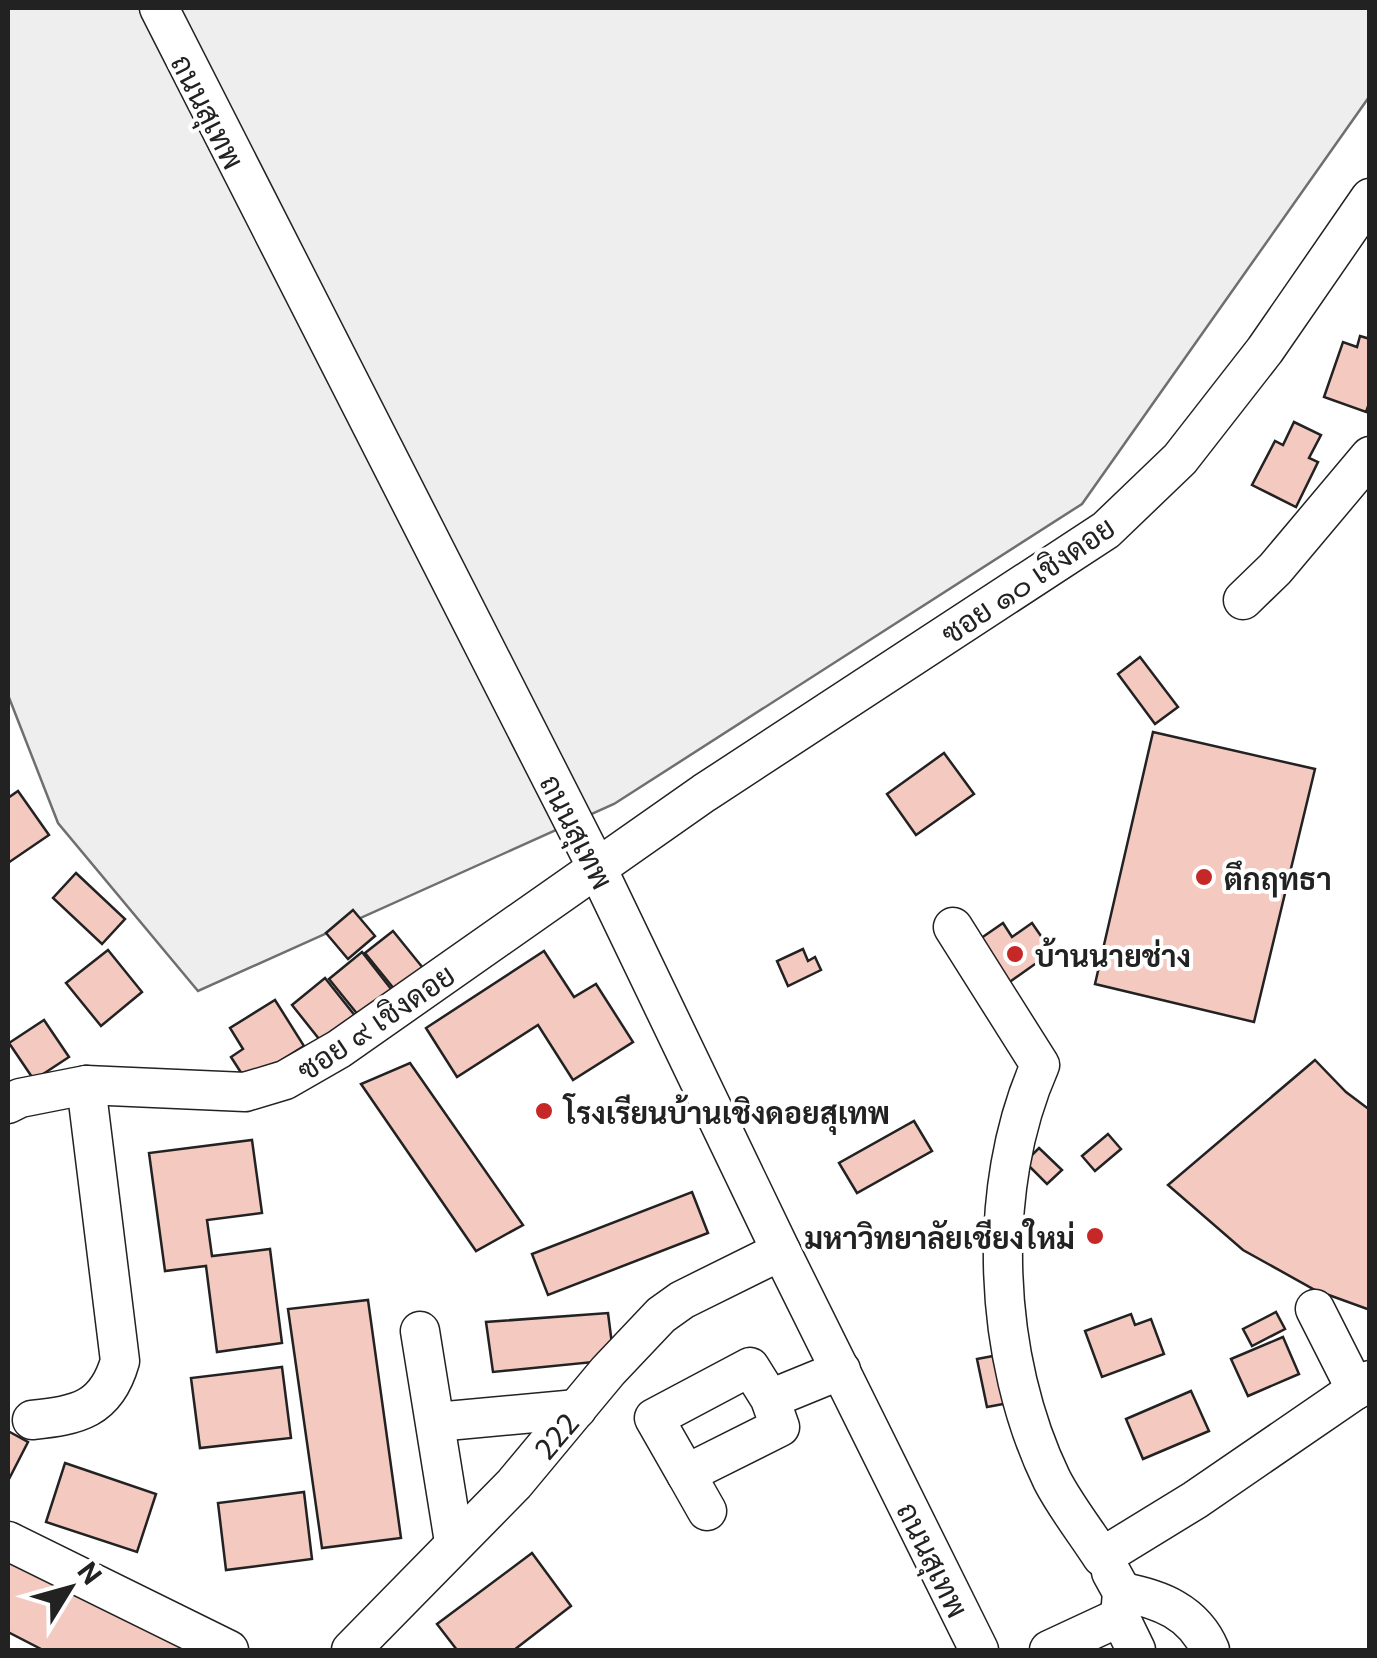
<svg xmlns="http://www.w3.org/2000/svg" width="1377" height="1658" viewBox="0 0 1377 1658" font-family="Georgia,Sarabun,serif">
<rect width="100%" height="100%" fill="#fff"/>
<polygon fill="#eee" stroke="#6f6f6f" stroke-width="2.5" points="8,8 1369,8 1369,97 1082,504 614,804 198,991 58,823 8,695"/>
<g fill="#f3c9c0" stroke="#222" stroke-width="2.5">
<polygon points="1360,336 1370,339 1370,401 1366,412 1324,397 1343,342 1357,347"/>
<polygon points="1294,422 1321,435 1309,458 1318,462 1296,507 1252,485 1275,441 1283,445"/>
<polygon points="1140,657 1178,707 1155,724 1118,674"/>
<polygon points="1153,732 1315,769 1254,1022 1095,984"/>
<polygon points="944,753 974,794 916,835 887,794"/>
<polygon points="18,791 49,835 8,863 8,798"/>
<polygon points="76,873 125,919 102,944 53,898"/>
<polygon points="353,910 375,936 348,959 326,933"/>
<polygon points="1003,923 1012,937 1032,923 1052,952 1004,986 974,943"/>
<polygon points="393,931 423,968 395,990 365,953"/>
<polygon points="803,949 808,961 815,957 821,970 788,986 777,961"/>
<polygon points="108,950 142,992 101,1026 66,983"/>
<polygon points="544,951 574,997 596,984 633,1042 573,1080 538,1025 457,1077 426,1028"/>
<polygon points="362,952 395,994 363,1021 329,979"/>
<polygon points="325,978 360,1022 327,1049 292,1005"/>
<polygon points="275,1000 304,1046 247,1082 231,1057 243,1049 230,1028"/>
<polygon points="44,1020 69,1057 34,1080 9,1043"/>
<polygon points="1315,1060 1346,1092 1370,1110 1370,1310 1315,1290 1243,1250 1168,1185"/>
<polygon points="410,1063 523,1225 476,1251 361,1084"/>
<polygon points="914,1121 932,1151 857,1193 839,1163"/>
<polygon points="1108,1134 1121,1149 1095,1171 1082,1156"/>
<polygon points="252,1140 262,1213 207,1220 212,1256 270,1249 282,1343 217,1352 206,1266 165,1271 149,1153"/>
<polygon points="1039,1148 1062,1170 1047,1184 1025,1162"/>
<polygon points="692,1192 708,1233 548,1295 532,1254"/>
<polygon points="368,1300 401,1538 322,1548 288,1309"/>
<polygon points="1276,1312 1285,1329 1252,1346 1243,1329"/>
<polygon points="608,1313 614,1360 493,1372 486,1322"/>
<polygon points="1131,1314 1135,1325 1151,1319 1164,1354 1102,1377 1085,1331"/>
<polygon points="1283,1337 1299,1374 1248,1396 1231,1359"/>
<polygon points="1009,1353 1019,1401 987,1407 977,1359"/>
<polygon points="282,1367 291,1438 200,1448 191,1378"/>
<polygon points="1191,1391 1209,1431 1143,1459 1126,1419"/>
<polygon points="8,1431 28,1442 8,1481"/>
<polygon points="65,1463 156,1494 137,1552 46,1522"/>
<polygon points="304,1492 312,1559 226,1570 218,1503"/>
<polygon points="532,1553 571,1606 514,1650 457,1650 437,1624"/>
<polygon points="8,1554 195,1650 43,1650 8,1632"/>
</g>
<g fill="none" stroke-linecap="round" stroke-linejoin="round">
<defs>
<g id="minor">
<polyline points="159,8 596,866 781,1251 979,1650"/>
<polyline points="1243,600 1275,569 1370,456"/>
<path d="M953,927L1040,1065C985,1189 993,1359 1052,1480C1066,1507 1086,1532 1102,1557L1195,1500L1370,1380"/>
<polyline points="8,1104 20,1098 86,1085 245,1092 285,1080 339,1049 704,793 1106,530 1180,459 1265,350 1370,198"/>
<polyline points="1315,1309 1356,1390"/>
<polyline points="420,1331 454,1542"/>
<polyline points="770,1399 780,1427 686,1474 654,1418 750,1367 770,1399 841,1370"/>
<path d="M32,1420C78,1415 106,1410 120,1361L86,1085"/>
<polyline points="436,1422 577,1409"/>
<polyline points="686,1474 707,1511"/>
<polyline points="8,1541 229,1650"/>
<polyline points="1111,1572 1122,1592 1120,1617 1136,1650"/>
<path d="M1122,1592C1160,1599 1194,1612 1210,1650"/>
<polyline points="351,1650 514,1484 608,1371 661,1315 682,1300 781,1251"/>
<polyline points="1049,1650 1120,1617"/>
</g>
</defs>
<use href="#minor" stroke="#222" stroke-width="41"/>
<use href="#minor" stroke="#fff" stroke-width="38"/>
</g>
<g fill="#c62828" stroke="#fff" stroke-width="4">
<circle cx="1204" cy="877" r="10"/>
<circle cx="1015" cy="954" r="10"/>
<circle cx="544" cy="1111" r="10"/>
<circle cx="1095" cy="1236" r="10"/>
</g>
<g text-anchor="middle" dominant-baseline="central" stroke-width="8" stroke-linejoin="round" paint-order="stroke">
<g font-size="30" fill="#222" stroke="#fff">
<text transform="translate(209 111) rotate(63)">ถนนสุเทพ</text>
<text transform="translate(1027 579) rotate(-34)">ซอย ๑๐ เชิงดอย</text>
<text transform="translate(578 831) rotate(63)">ถนนสุเทพ</text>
<text transform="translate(375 1021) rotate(-34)">ซอย ๙ เชิงดอย</text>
<text transform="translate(555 1435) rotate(-50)">222</text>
<text transform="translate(934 1559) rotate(64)">ถนนสุเทพ</text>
</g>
<g font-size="30" font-weight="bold" fill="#222" stroke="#fff" text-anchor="start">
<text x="1224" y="877">ตึกฤทธา</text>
<text x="1035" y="954">บ้านนายช่าง</text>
<text x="564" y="1111">โรงเรียนบ้านเชิงดอยสุเทพ</text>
<text x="1075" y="1236" text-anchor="end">มหาวิทยาลัยเชียงใหม่</text>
</g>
</g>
<rect width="1377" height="1658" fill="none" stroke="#222222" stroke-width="20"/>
<g transform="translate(70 1588) rotate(53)" stroke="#ffffff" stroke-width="8" paint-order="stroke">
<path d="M0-8L18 38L0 25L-18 38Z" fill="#222222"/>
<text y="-15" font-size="28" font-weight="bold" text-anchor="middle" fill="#222222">N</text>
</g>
</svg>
